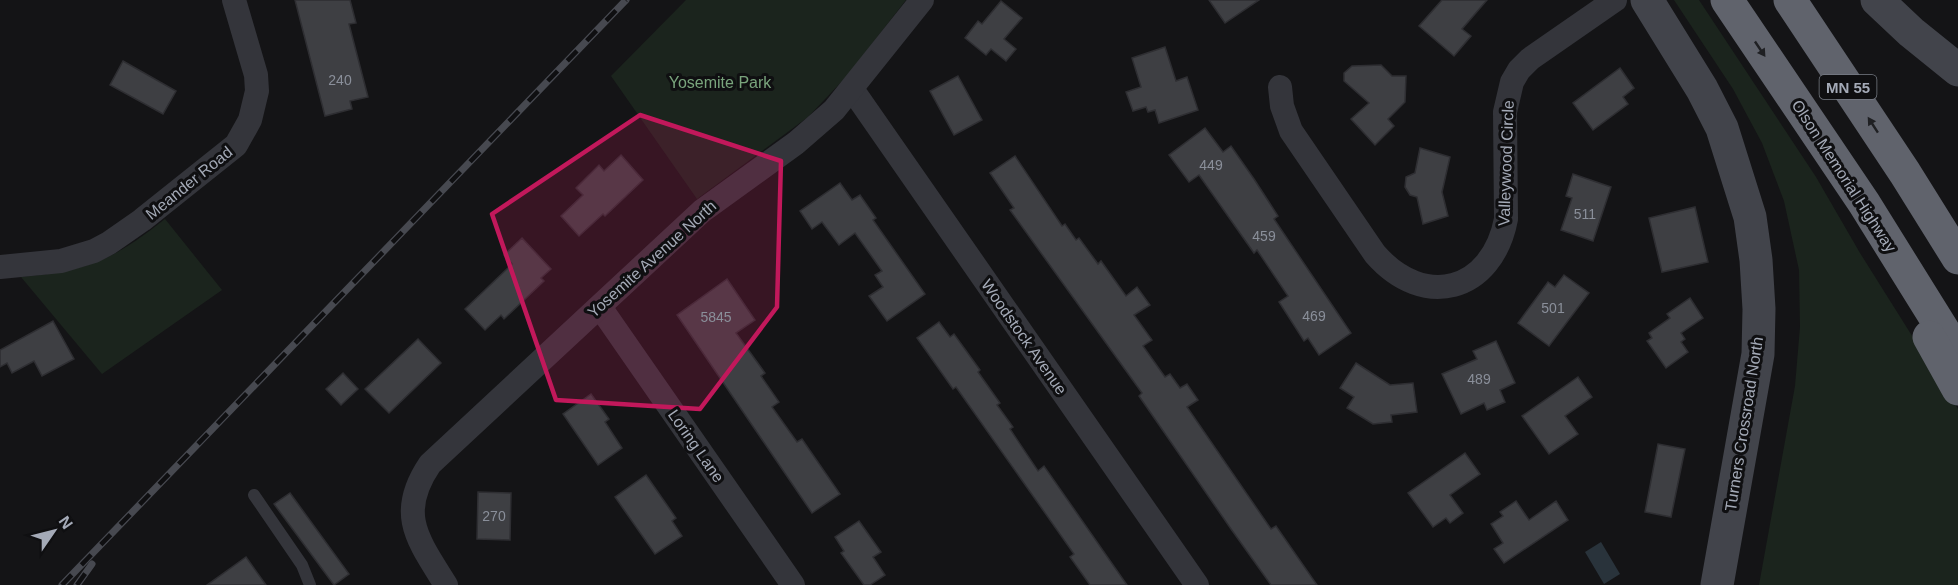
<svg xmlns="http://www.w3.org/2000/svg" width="1958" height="585" viewBox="0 0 1958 585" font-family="Arial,sans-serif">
<rect width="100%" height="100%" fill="#141416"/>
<g fill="#1b241d">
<polygon points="686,0 906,0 847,76 808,117 697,199 611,76"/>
<polygon points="1674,0 1699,0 1816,177 1860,253 1958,409 1958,585 1759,585 1795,386 1800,327 1799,270 1784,201 1762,143 1733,89"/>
<path d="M165,219L222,290L102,374L21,277C88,271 113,260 165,219Z"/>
</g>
<polygon fill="#29333b" points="1601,542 1620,574 1604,584 1585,552"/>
<g fill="#3e3f43" stroke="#2e2e32" stroke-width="1.5">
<polygon points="295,0 350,0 356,23 349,24 368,97 350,101 352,109 325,116"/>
<polygon points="1209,0 1259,0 1225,23"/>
<polygon points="1442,0 1487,0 1462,29 1471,36 1454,56 1419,26"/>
<polygon points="1001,1 1022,18 1004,39 1016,49 1006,61 991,49 986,55 965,38 978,21 982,24"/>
<polygon points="1165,47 1176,81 1187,77 1198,110 1159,123 1155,110 1148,112 1146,107 1133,111 1126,92 1141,87 1132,58"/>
<polygon points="123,61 176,91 163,114 110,85"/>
<polygon points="1381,65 1392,76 1406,76 1405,102 1388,119 1394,126 1375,145 1351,119 1369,103 1344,81 1344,73 1352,66"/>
<polygon points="1620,68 1634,88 1623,97 1628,104 1593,130 1573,103"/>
<polygon points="958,76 982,120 954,135 930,91"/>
<polygon points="1205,128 1223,152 1231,146 1254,179 1278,216 1274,219 1351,333 1319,355 1308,338 1304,341 1279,302 1288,296 1257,250 1254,253 1199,175 1189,182 1169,155"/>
<polygon points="1420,148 1450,157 1442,192 1448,216 1423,224 1417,197 1410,195 1405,187 1406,177 1415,173"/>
<polygon points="621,155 643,180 605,216 603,214 579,236 561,216 583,195 576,188 599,165 604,171"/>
<polygon points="1015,156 1062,226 1065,224 1076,240 1079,238 1098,264 1101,261 1126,296 1137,287 1150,305 1134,315 1152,340 1143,346 1165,377 1170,374 1180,388 1187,384 1198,400 1187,407 1271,529 1276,526 1317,585 1271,585 1231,529 1139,396 1142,393 1010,210 1014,208 990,173"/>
<polygon points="1573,174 1611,187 1593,241 1561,230 1572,198 1566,196"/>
<polygon points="840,183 852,200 860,195 876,218 873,220 925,294 887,321 869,296 883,287 875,275 882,271 855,233 839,245 822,222 812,229 800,211"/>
<polygon points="1695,207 1708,262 1662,272 1649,218"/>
<polygon points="522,238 551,269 541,278 544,281 504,319 501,315 485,330 465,309 512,264 504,255"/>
<polygon points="1564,275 1589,293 1549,346 1518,323 1548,282 1555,287"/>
<polygon points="727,279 755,320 736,333 765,373 761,376 779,402 772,407 797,442 802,439 840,494 812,513 677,315"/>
<polygon points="1690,298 1703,318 1681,333 1685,339 1681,342 1688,352 1666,368 1647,341 1652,338 1649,333 1670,318 1667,314"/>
<polygon points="53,321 74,359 42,376 34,361 12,373 7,363 0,367 0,350"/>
<polygon points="939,322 950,337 954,334 980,370 978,372 1000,403 997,405 1013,427 1010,429 1038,471 1044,466 1127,585 1090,585 1070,557 1074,554 956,387 953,389 917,338"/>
<polygon points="418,339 441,363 389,413 365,389"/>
<polygon points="1496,341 1515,383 1500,390 1505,402 1487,410 1484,403 1461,414 1442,374 1477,359 1473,351"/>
<polygon points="1356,363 1390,385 1413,383 1417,412 1391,415 1392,422 1373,424 1347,408 1354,397 1340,388"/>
<polygon points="343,373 358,389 341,405 326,389"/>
<polygon points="1578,377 1592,397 1565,416 1578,434 1549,454 1522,416"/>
<polygon points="591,394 609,419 605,422 622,448 598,465 563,414"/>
<polygon points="1658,444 1685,449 1671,517 1645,512"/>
<polygon points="1465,453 1480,474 1450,495 1463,513 1450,523 1446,518 1433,527 1408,493"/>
<polygon points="646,475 676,518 672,521 682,536 655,554 615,497"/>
<polygon points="478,492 511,493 510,540 477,539"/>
<polygon points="290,493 349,574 334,585 274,504"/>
<polygon points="1516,501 1529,520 1556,501 1568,520 1504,563 1494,549 1503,543 1491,524 1503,516 1500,512"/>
<polygon points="859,521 881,552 873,557 885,575 870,585 864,585 841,553 844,551 835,537"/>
<polygon points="246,557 266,585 207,585"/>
</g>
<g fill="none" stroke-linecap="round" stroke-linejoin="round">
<polyline stroke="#34353b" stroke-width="12" points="254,495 302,565 310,585"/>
<g stroke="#34353b" stroke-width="24">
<path d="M1280,87L1282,106L1291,131L1375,254C1424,310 1492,292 1506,219L1505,112L1512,82L1519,70L1530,59L1615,0"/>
<polyline points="852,89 1197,585"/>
<polyline points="0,267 61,261 94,251 109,243 142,220 236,145 250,120 257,91 256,75 234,0"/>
<polyline points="600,307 793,585"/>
<path d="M446,585C418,540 396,514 430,464L702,211L796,143L834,110L922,0"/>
</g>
<g stroke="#42444b" stroke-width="33">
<polyline points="1647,0 1702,89 1722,128 1750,217 1756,260 1759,309 1758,354 1717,585"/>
<polyline points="1877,0 1911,32 1958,70"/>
</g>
<g stroke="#60636c" stroke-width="33">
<polyline points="1727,0 1864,203 1958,354"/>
<polyline points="1790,0 1905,173 1958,258"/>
<polyline points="1929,337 1958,389"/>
</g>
<defs>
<g id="rail">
<polyline points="62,585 626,0"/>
<polyline points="77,585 92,564"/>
</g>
</defs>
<use href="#rail" stroke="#474950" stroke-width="7"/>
<use href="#rail" stroke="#0f0f11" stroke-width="4.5" stroke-dasharray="14" stroke-linecap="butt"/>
</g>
<defs><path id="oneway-solid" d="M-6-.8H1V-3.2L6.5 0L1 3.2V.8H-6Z" transform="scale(1.5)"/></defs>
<g fill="#1f2023">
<use href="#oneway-solid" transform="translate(1760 49) rotate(56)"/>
<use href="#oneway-solid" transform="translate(1873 125) rotate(-123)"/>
</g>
<path fill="#c2185b" fill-opacity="0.2" stroke="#c2185b" stroke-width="4.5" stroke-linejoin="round" d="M640,115L781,161L777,307L700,409L556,400L492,214Z"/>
<g text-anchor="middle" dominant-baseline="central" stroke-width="6" stroke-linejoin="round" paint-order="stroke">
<g font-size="14" fill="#8a8f9a">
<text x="340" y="80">240</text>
<text x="1211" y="165">449</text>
<text x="1585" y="214">511</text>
<text x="1264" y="236">459</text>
<text x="1553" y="308">501</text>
<text x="1314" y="316">469</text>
<text x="716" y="317">5845</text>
<text x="1479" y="379">489</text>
<text x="494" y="516">270</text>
</g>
<rect fill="#0f0f11" stroke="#777c85" stroke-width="1.5" x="1819.5" y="75" width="57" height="24" rx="4.5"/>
<g font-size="15" font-weight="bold" fill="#a4aab7">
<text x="1848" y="87">MN 55</text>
</g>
<g font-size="16" fill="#79a47c" stroke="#0f0f11">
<text x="720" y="82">Yosemite Park</text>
</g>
<g font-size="16" fill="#a4aab7" stroke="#0f0f11">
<text transform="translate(1506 163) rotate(-88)">Valleywood Circle</text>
<text transform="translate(1844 176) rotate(57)">Olson Memorial Highway</text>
<text transform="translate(189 183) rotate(-39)">Meander Road</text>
<text transform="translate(652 259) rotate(-42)">Yosemite Avenue North</text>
<text transform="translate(1024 337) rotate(55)">Woodstock Avenue</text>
<text transform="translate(1744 424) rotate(-81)">Turners Crossroad North</text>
<text transform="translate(696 446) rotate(55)">Loring Lane</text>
</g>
</g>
<g transform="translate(54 531) rotate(55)" stroke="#0f0f11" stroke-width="4.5" paint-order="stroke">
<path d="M0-4.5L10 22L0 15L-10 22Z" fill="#a4aab7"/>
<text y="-9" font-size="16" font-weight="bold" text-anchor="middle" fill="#a4aab7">N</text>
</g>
</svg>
